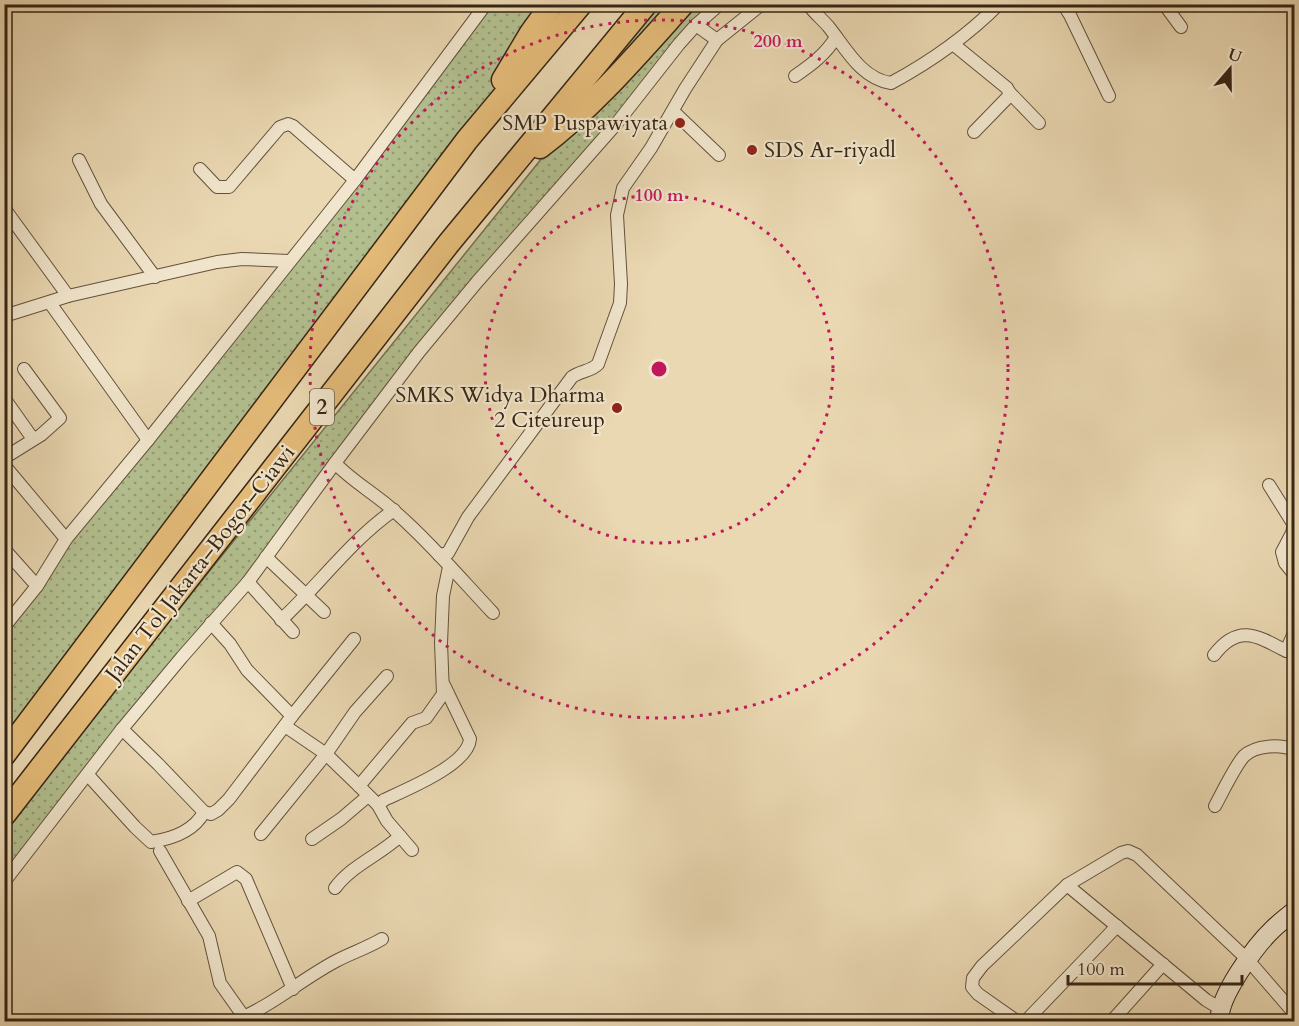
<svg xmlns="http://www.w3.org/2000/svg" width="1299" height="1026" viewBox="0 0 1299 1026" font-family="Cardo,serif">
<defs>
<pattern id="grass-dots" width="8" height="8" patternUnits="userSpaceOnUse" patternTransform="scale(1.5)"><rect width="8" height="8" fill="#b3bf8f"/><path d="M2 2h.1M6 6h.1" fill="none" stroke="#929b74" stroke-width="1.8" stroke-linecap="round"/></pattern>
</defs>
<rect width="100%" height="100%" fill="#ead8b2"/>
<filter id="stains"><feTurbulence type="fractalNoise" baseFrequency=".00333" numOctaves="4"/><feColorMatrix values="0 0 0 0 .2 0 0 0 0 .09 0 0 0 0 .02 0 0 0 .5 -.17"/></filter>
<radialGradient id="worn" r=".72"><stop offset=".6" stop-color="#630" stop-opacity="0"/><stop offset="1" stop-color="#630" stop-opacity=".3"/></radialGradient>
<g fill="url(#grass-dots)" stroke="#747252" stroke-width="1.5">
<polygon points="485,5 581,5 5,753 5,627"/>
<polygon points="653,5 720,5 696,25 335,463 5,882 5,825 567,127"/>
</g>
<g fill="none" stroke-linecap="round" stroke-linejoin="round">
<defs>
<g id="street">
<path d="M808,4C814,13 821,18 828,26C845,47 861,79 891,83C930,62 967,36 999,4"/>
<polyline points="1063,4 1070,15 1109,96"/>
<polyline points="1164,4 1181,27"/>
<polyline points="696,25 717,40"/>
<polyline points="953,44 1007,88 1009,92 1008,97 974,132"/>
<path d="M795,76C811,65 826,54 836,37"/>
<polyline points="1009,92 1039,123"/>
<polyline points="673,111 719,155"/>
<polyline points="79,160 101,204 155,277"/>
<polyline points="200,169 217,187 229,187 280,127 288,124 293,126 355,180"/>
<polyline points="4,208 68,296"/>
<polyline points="50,303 148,440"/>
<polyline points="4,316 68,296 217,262 242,259 289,261"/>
<polyline points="4,398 33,439"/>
<polyline points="4,458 41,435 60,418 24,369"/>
<path d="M335,463C352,481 374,493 393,510C429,541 460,578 493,613"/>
<polyline points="4,465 66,539"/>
<polyline points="1269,485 1294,525 1292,533 1282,552 1285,563 1294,574"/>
<polyline points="4,549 37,586"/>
<path d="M439,555L448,553L468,517L572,377C580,371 592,371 598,364L620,303L621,284L617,215L623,188L651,148L685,89L717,40L762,4"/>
<polyline points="266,557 324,612"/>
<polyline points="248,582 293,632"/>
<path d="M281,620C319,585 351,540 394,510"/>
<polyline points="211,623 230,644 247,670 292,716"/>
<polyline points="4,627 37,586 66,539 148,440 355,180 486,4"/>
<path d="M1214,655C1238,624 1256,635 1286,651L1294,633"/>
<polyline points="285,726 326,754 359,786 378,805 387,821 412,850"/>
<polyline points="122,729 158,764 204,812 211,814 218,810 229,799 292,716 354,639"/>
<path d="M88,775L135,827L151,842C171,839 194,831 204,812"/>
<polyline points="359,786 412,723 426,718 443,694 441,643 443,596 449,567"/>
<path d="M378,805L384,800C405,790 468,765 470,739L444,685"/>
<path d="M1215,806C1222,793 1235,766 1244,756C1256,745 1280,744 1294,750"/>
<polyline points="261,834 326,754 355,712 387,676"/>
<polyline points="312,839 341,819 368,796"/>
<polyline points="160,851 209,936 220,983 244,1017"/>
<polyline points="4,882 122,729 182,657 248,582 335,463 419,352 477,282 617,123 679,44 696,25 720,4"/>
<polyline points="1067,885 1206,1000 1221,1009"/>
<path d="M335,888C352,865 380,855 400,836"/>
<polyline points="188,901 237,872 246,879 293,989"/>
<path d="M231,1022C270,1008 300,980 336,961C351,953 367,948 382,939"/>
<polyline points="1018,1022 978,994 972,987 973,978 982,966 1067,885 1121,853 1128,851 1137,855 1248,960 1294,1013"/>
<polyline points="1025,1022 1117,926"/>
<polyline points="1111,1022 1163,964"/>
</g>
<path id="secondary" d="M1220,1022C1216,999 1256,945 1273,929C1279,923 1287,917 1294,911"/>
<g id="highway">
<polyline points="503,80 531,33 552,4"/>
<path d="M540,147C593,107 638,54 683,4"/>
<polyline points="4,755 467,140 581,4"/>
<polyline points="4,815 449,243 646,4"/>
</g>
</defs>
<use href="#street" stroke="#63523c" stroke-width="14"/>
<use href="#secondary" stroke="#362514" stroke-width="20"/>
<use href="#highway" stroke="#362514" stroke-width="25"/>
<use href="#street" stroke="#f1e6cd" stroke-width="12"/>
<use href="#secondary" stroke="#f1e6cd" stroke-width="18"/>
<use href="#highway" stroke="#e5bc79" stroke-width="22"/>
</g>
<g fill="none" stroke="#c2185b" stroke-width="3" stroke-dasharray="3 6">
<circle cx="659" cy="369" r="174"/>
<circle cx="659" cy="369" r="349"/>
</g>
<g fill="#8f2418" stroke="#f1e6cd" stroke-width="2">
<circle cx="680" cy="123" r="6"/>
<circle cx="752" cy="150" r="6"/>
<circle cx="617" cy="408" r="6"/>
</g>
<g text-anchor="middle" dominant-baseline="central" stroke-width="4.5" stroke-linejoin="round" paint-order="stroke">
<rect fill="#f1e6cd" stroke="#6e5f4c" stroke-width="1.5" x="310" y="389" width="24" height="36" rx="4.5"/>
<g font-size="21" font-weight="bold" fill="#362514">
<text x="322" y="407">2</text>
</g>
<g font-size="22" fill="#362514" stroke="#f1e6cd" text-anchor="end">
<text x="668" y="123">SMP Puspawiyata</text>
<text x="764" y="150" text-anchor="start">SDS Ar-riyadl</text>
<text x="605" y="395">SMKS Widya Dharma<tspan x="605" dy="25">2 Citeureup</tspan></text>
</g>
<g font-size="22" fill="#362514" stroke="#f1e6cd">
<text transform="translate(200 563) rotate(-52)">Jalan Tol Jakarta–Bogor–Ciawi</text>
</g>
</g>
<circle cx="659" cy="369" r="9" fill="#c2185b" stroke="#f1e6cd" stroke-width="3"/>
<g font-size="18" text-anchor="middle" font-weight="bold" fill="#c2185b" stroke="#f1e6cd" stroke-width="4.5" stroke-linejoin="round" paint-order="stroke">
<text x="778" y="47">200 m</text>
<text x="659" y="201">100 m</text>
</g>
<rect width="1299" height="1026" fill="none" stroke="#ead8b2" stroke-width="24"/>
<rect x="6" y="6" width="1287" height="1014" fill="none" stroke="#362514" stroke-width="3"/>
<rect x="12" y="12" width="1275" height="1002" fill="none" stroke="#362514" stroke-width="1.5"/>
<g transform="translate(1230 69) rotate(20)" stroke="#f1e6cd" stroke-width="4.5" paint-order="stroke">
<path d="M0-4.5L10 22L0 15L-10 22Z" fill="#362514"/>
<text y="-9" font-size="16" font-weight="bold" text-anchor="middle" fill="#362514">U</text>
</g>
<path d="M1068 975v9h174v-9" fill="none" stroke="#362514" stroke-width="3"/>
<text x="1077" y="975" font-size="18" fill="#362514" stroke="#f1e6cd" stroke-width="4.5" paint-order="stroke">100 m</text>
<rect width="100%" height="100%" filter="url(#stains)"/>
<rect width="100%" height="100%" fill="url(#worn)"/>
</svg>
